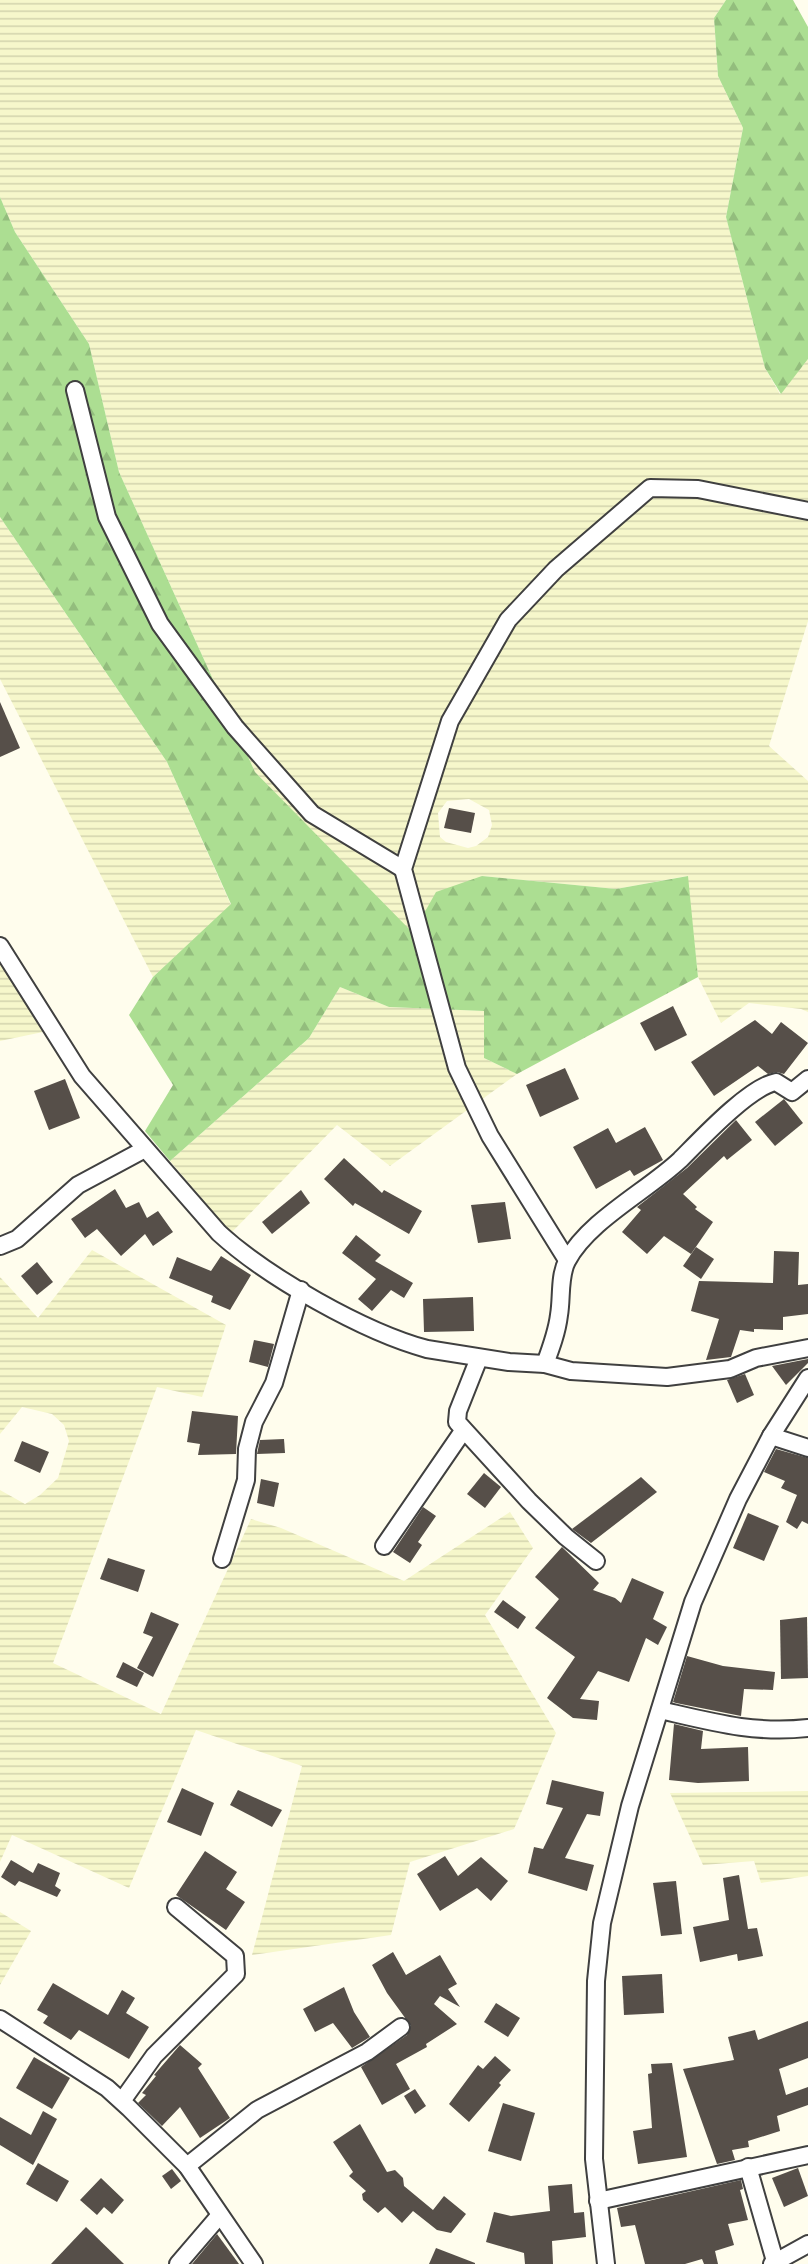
<svg xmlns="http://www.w3.org/2000/svg" width="808" height="2264" viewBox="0 0 808 2264" font-family="Bitter,serif">
<defs>
<pattern id="farmland-rules" width="6" height="5" patternUnits="userSpaceOnUse" patternTransform="scale(1.5)"><rect width="6" height="5" fill="#f6f7cb"/><path d="M0 2.5h6" fill="none" stroke="#d2d3ad"/></pattern>
<pattern id="forest-firs" width="22" height="20" patternUnits="userSpaceOnUse" patternTransform="scale(1.5)"><rect width="22" height="20" fill="#acde92"/><path d="M5 1l3.5 6h-7zM16 11l3.5 6h-7z" fill="#93bd7d"/></pattern>
</defs>
<rect width="100%" height="100%" fill="#fffded"/>
<g fill="url(#farmland-rules)" fill-rule="evenodd">
<path d="M0,0H726L714,18L718,76L743,128L726,217L765,368L780,394L808,359V621L769,746L808,781V1012L801,1009L749,1003L721,1023L698,977L687,876L616,889L482,876L413,934L255,772L119,472L89,344L15,232L0,197ZM469,799L489,810L492,825L488,837L476,846L468,848L446,842L440,837L438,813L447,801Z"/>
<polygon points="0,517 167,762 231,905 153,977 0,679"/>
<polygon points="0,959 43,1032 0,1041"/>
<polygon points="340,987 389,1007 484,1011 484,1058 517,1074 390,1166 337,1125 231,1233 170,1161 309,1038"/>
<polygon points="92,1250 226,1325 202,1397 157,1387 53,1663 161,1714 251,1519 281,1528 404,1581 510,1512 533,1548 485,1615 556,1733 514,1829 410,1862 391,1935 252,1955 302,1766 196,1730 129,1888 12,1835 0,1862 0,1490 25,1504 40,1495 58,1478 69,1441 64,1425 52,1414 22,1407 0,1434 0,1277 38,1318"/>
<polygon points="808,1791 808,1876 761,1883 754,1861 703,1865 670,1793"/>
<polygon points="0,1912 31,1931 0,1985"/>
</g>
<g fill="url(#forest-firs)">
<polygon points="726,0 793,0 808,27 808,359 781,394 765,368 726,217 743,128 718,76 714,18"/>
<polygon points="0,197 15,232 89,344 119,472 255,772 413,933 436,892 482,876 616,889 688,876 698,977 517,1074 484,1058 484,1011 389,1007 340,987 309,1038 170,1161 145,1131 173,1085 129,1015 153,977 231,904 167,762 0,517"/>
</g>
<g fill="#564f49">
<polygon points="0,702 20,748 0,757"/>
<polygon points="449,808 475,813 471,833 444,828"/>
<polygon points="673,1006 687,1035 655,1051 640,1023"/>
<polygon points="755,1020 772,1034 781,1022 808,1043 784,1074 777,1072 768,1074 758,1066 714,1096 691,1062"/>
<polygon points="565,1068 579,1099 540,1117 526,1085"/>
<polygon points="65,1079 80,1118 49,1130 34,1091"/>
<polygon points="784,1099 803,1123 775,1146 755,1122"/>
<polygon points="736,1120 752,1140 727,1160 724,1156 683,1194 697,1207 695,1209 713,1222 691,1254 664,1236 647,1254 622,1232 641,1210 637,1207 687,1168"/>
<polygon points="645,1127 663,1160 634,1176 630,1170 596,1189 573,1147 608,1128 616,1143"/>
<polygon points="344,1158 382,1193 384,1190 422,1211 409,1234 355,1203 353,1206 324,1179"/>
<polygon points="115,1189 126,1208 139,1202 147,1218 158,1211 173,1232 153,1246 145,1234 121,1256 97,1229 85,1238 71,1219"/>
<polygon points="301,1190 310,1203 272,1234 262,1222"/>
<polygon points="505,1202 511,1239 478,1243 471,1205"/>
<polygon points="356,1235 381,1255 375,1261 413,1283 404,1298 391,1290 372,1311 358,1299 376,1279 342,1253"/>
<polygon points="696,1247 714,1259 701,1279 683,1266"/>
<polygon points="774,1251 799,1252 798,1285 808,1284 808,1314 783,1317 783,1330 754,1329 754,1332 740,1330 731,1357 706,1360 719,1319 691,1311 699,1281 773,1283"/>
<polygon points="221,1256 251,1275 230,1310 211,1302 213,1296 169,1278 177,1257 211,1271"/>
<polygon points="37,1262 53,1282 37,1295 21,1276"/>
<polygon points="473,1297 474,1331 424,1332 423,1299"/>
<polygon points="254,1340 274,1344 268,1367 249,1362"/>
<polygon points="808,1359 808,1363 786,1385 772,1366"/>
<polygon points="745,1374 754,1395 737,1403 727,1380"/>
<polygon points="192,1411 238,1416 236,1454 198,1455 200,1444 187,1442"/>
<polygon points="284,1439 285,1453 257,1454 260,1440"/>
<polygon points="22,1441 49,1452 40,1473 14,1461"/>
<polygon points="776,1449 808,1458 808,1524 802,1521 797,1529 786,1522 797,1495 781,1488 785,1481 764,1472"/>
<polygon points="484,1473 501,1487 485,1508 467,1494"/>
<polygon points="641,1477 657,1492 591,1543 572,1529"/>
<polygon points="261,1479 279,1483 274,1507 257,1503"/>
<polygon points="423,1507 436,1516 418,1542 422,1545 410,1563 393,1552"/>
<polygon points="748,1513 779,1526 764,1561 733,1548"/>
<polygon points="562,1547 599,1583 593,1590 615,1598 621,1603 632,1578 664,1592 653,1619 667,1627 658,1645 646,1638 629,1682 598,1671 580,1699 599,1701 597,1720 573,1718 547,1698 575,1657 535,1628 559,1599 535,1577"/>
<polygon points="108,1558 145,1570 138,1592 100,1579"/>
<polygon points="503,1600 526,1617 518,1629 494,1612"/>
<polygon points="151,1612 179,1624 153,1677 137,1668 153,1637 143,1633"/>
<polygon points="807,1617 808,1678 781,1679 780,1620"/>
<polygon points="687,1656 723,1666 775,1672 773,1690 744,1689 741,1716 676,1703 673,1702"/>
<polygon points="123,1662 144,1673 137,1687 116,1677"/>
<polygon points="674,1724 703,1731 701,1749 748,1747 749,1781 698,1783 669,1780"/>
<polygon points="552,1780 604,1792 600,1816 587,1814 565,1858 594,1865 587,1891 528,1873 534,1847 543,1849 563,1808 546,1804"/>
<polygon points="182,1788 214,1803 201,1836 167,1822"/>
<polygon points="238,1790 282,1810 272,1827 230,1805"/>
<polygon points="205,1851 237,1872 226,1889 245,1902 226,1930 176,1895"/>
<polygon points="445,1856 458,1876 481,1857 508,1881 491,1901 477,1888 440,1911 417,1874"/>
<polygon points="11,1860 33,1873 38,1863 60,1873 55,1886 61,1890 57,1897 19,1881 15,1886 1,1877"/>
<polygon points="739,1875 748,1929 757,1928 763,1956 738,1961 737,1954 700,1962 693,1927 729,1920 723,1878"/>
<polygon points="676,1881 682,1934 661,1936 653,1883"/>
<polygon points="393,1952 406,1975 440,1955 457,1984 448,1989 460,2007 440,1996 434,2004 457,2024 426,2044 427,2047 396,2064 410,2089 382,2105 361,2067 407,2035 411,2026 387,1993 372,1965"/>
<polygon points="662,1974 664,2013 624,2015 622,1976"/>
<polygon points="53,1983 108,2015 122,1990 135,1998 126,2013 149,2027 129,2059 79,2030 71,2040 43,2023 48,2016 37,2010"/>
<polygon points="344,1987 354,2012 370,2037 352,2048 333,2023 315,2032 303,2009"/>
<polygon points="496,2003 520,2018 508,2037 484,2022"/>
<polygon points="808,2021 808,2058 779,2069 786,2095 808,2087 808,2105 777,2116 780,2131 748,2141 749,2147 732,2150 735,2160 717,2164 683,2069 734,2060 728,2037 755,2030 758,2040"/>
<polygon points="180,2045 202,2064 198,2068 230,2118 200,2138 180,2107 162,2126 138,2103 146,2095 142,2093 156,2076 154,2075"/>
<polygon points="495,2056 511,2070 499,2083 501,2085 469,2122 449,2104 478,2065 483,2069"/>
<polygon points="34,2057 70,2078 52,2109 16,2088"/>
<polygon points="672,2063 687,2157 638,2164 633,2131 652,2128 648,2074 652,2073 651,2064"/>
<polygon points="415,2089 426,2106 415,2114 404,2096"/>
<polygon points="503,2103 535,2113 521,2161 488,2151"/>
<polygon points="43,2111 57,2119 33,2165 0,2145 0,2117 31,2135"/>
<polygon points="360,2124 387,2172 395,2170 403,2178 404,2186 433,2210 444,2196 466,2214 451,2233 437,2230 413,2211 402,2223 385,2207 378,2213 363,2200 362,2194 366,2191 349,2176 353,2172 333,2142"/>
<polygon points="38,2163 69,2181 57,2202 26,2184"/>
<polygon points="798,2168 808,2196 784,2207 772,2178"/>
<polygon points="172,2169 181,2181 171,2189 162,2176"/>
<polygon points="101,2178 124,2200 112,2214 104,2207 97,2215 80,2200"/>
<polygon points="741,2180 743,2189 740,2190 748,2220 728,2224 734,2245 715,2251 718,2264 704,2264 702,2259 685,2264 645,2264 635,2225 621,2227 617,2208"/>
<polygon points="572,2184 574,2213 584,2212 586,2237 552,2241 553,2264 525,2264 524,2253 486,2242 494,2212 511,2216 550,2211 548,2186"/>
<polygon points="86,2227 124,2264 51,2264"/>
<polygon points="217,2234 239,2264 192,2264"/>
<polygon points="436,2248 475,2263 475,2264 429,2264"/>
</g>
<g fill="none" stroke-linecap="round" stroke-linejoin="round">
<defs>
<g id="minor">
<polyline points="75,390 107,517 160,624 235,727 312,814 403,869"/>
<path d="M0,946L82,1076L219,1233C267,1277 364,1332 427,1349L509,1362L545,1364L571,1371L667,1377L730,1369L756,1358L808,1348"/>
<polyline points="0,1246 17,1239 78,1185 145,1149"/>
<polyline points="567,1260 490,1136 457,1068 403,869 450,721 508,620 556,569 650,488 698,489 808,511"/>
<polyline points="479,1358 458,1411 457,1422 529,1501 566,1537 596,1561"/>
<path d="M545,1364C551,1348 557,1332 559,1315C562,1298 559,1276 567,1261C588,1221 647,1191 680,1160C700,1140 749,1087 776,1082L792,1092L808,1079"/>
<polyline points="771,1436 808,1448"/>
<polyline points="384,1546 463,1431"/>
<polyline points="222,1559 246,1480 247,1449 254,1422 274,1383 301,1290"/>
<path d="M660,1710C712,1722 754,1734 808,1728"/>
<polyline points="0,2019 107,2088 129,2108 187,2166 254,2264"/>
<polyline points="122,2101 154,2056 236,1974 235,1956 176,1907"/>
<polyline points="187,2166 257,2110 367,2052 401,2027"/>
<polyline points="748,2167 775,2261"/>
<polyline points="598,2201 808,2155"/>
<polyline points="178,2264 220,2215"/>
<polyline points="606,2264 594,2159 596,1981 602,1923 630,1806 693,1602 738,1499 771,1436 808,1378"/>
<polyline points="772,2264 808,2244"/>
</g>
</defs>
<use href="#minor" stroke="#404040" stroke-width="20"/>
<use href="#minor" stroke="#fff" stroke-width="16"/>
</g>
</svg>
